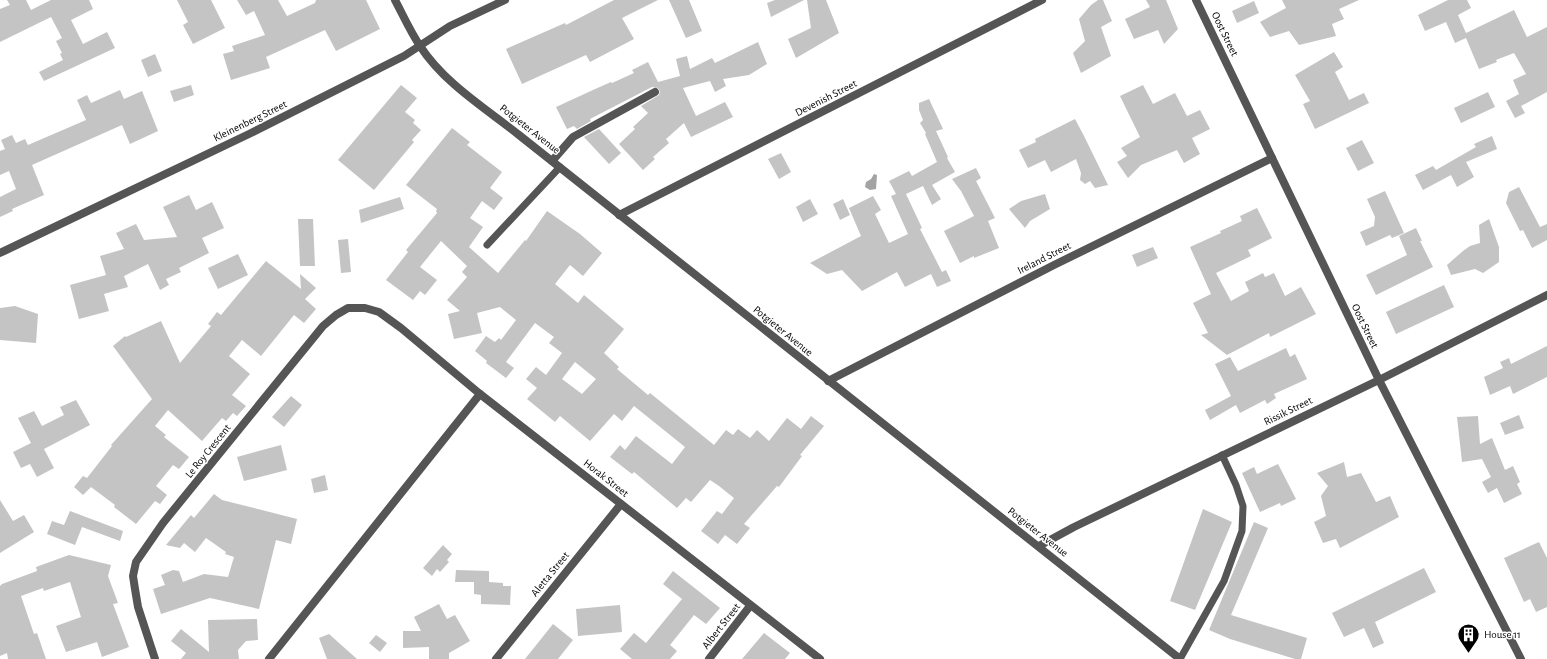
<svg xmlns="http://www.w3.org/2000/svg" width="1547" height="659" viewBox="0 0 1547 659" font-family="'Alegreya Sans',sans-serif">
<rect width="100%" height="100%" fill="#fff"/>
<polygon fill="#a3a3a3" points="874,174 877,175 876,189 870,190 865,187 866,182 871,179"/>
<g fill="#c4c4c4" fill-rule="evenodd">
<polygon points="7,0 26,0 31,10 51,0 89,0 93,9 71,20 83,44 107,32 115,48 44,81 39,72 63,60 60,54 62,53 56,41 62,38 51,17 0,42 0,9 10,5"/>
<polygon points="177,0 211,0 225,28 193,44 183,25 188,22"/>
<polygon points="237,0 278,0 287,16 315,3 316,0 366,0 380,29 336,51 325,30 266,57 270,68 231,80 223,54 234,51 232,46 265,35 254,11 246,15"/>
<polygon points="614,0 658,0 622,18 634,39 590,62 586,55 522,84 506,49 565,23 566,25"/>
<polygon points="669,0 689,0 702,31 686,38"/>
<polygon points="775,0 804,0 771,17 767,3"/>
<polygon points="807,0 826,0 839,33 796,58 788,39 811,28"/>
<polygon points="1098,0 1103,0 1112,21 1101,27 1111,56 1081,73 1073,53 1085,41 1079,19 1091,5"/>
<polygon points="1146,0 1166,0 1178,29 1164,44 1158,30 1134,39 1125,19 1150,7"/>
<polygon points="1282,0 1359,0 1339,9 1344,19 1332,24 1336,36 1299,45 1289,31 1270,37 1260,22 1286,8"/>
<polygon points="1448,0 1467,0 1471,8 1458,15 1466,33 1514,10 1527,37 1547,27 1547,92 1521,106 1525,113 1515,118 1506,101 1519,94 1513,80 1526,74 1514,53 1496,60 1497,62 1479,69 1466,38 1455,43 1446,22 1425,31 1418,15"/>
<polygon points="1254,1 1259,13 1237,23 1232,11"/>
<polygon points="758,42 767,64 749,75 723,79 726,86 715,92 710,81 683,88 696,116 725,102 733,117 691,137 684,123 666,139 669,143 653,157 655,159 643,170 619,144 635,129 633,127 648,113 641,106 659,95 660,92 658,88 652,87 590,119 591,121 577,129 574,126 567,129 556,107 593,90 611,82 612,83 634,73 632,70 648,62 658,82 680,76 676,59 687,56 690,69 712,58 715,63"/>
<polygon points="1334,52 1343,67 1335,72 1349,100 1364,93 1369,103 1315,129 1303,104 1310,101 1295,75"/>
<polygon points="155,54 162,71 148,77 141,60"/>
<polygon points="191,85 194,95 174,102 170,91"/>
<polygon points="401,85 417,98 405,112 415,120 413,123 421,130 412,140 414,142 374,190 338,160"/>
<polygon points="1143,85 1153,104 1175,93 1187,116 1200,110 1210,129 1192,138 1200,154 1184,163 1177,150 1141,165 1128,178 1117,162 1127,156 1121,148 1140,137 1120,96"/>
<polygon points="120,90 124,99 142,91 158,131 130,144 122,125 32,165 44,195 12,209 13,211 0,217 0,197 16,189 9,171 0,175 0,151 5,149 1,140 12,135 16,143 25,139 28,145 86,120 77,100 87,95 91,103"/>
<polygon points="1488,92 1495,107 1461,123 1454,108"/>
<polygon points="929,99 943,129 936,131 948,157 947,158 955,172 932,185 941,199 932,205 923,186 906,194 922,228 920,229 942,272 946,270 951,281 937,287 931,274 905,287 897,272 862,291 842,270 827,274 810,263 861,236 849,208 873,196 881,210 875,214 889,243 908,234 891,196 896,194 889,181 909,171 912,176 937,162 925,134 926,133 920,123 923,120 919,110 919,103"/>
<polygon points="1075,119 1084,136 1108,185 1095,188 1090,181 1085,184 1080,180 1081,173 1076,159 1051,172 1045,160 1028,168 1019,150 1036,142 1035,139"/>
<path d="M452,128L470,142L467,145L502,172L490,188L503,198L494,210L482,201L470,218L483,227L469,247L498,273L525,240L526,241L547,211L580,234L602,253L583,276L570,265L555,284L578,303L584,295L624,329L604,353L619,367L617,369L648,395L650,393L714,445L726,430L733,435L738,429L750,438L757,430L769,441L787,418L801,429L811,416L824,426L800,455L802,456L779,487L777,486L744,524L750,528L737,544L725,535L718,544L701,531L717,511L722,514L734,498L719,486L710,480L691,502L686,498L677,508L634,472L632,474L610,457L620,445L625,450L636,436L672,464L685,447L634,406L622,421L614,414L590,441L560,416L555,422L527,399L537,388L526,379L536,367L546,375L562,353L549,343L554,337L535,323L506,362L514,368L506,378L486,363L487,361L475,351L486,336L495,342L499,338L501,340L516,320L500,307L477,313L482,333L454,339L448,314L460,311L447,300L467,277L462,272L467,266L441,241L420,267L437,280L425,295L420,291L413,300L386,280L408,252L406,250L437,213L436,211L437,209L406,185ZM575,362L596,379L582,394L562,379Z"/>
<polygon points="599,129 621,153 609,164 584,137"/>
<polygon points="1492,136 1497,149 1466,162 1474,177 1457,187 1451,175 1423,190 1415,175 1433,166 1436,170 1476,147 1474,144"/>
<polygon points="1362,140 1374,163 1358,171 1346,148"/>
<polygon points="781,153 791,172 779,179 768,159"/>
<polygon points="976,168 981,178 976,181 995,218 988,221 999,248 974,258 974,256 960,263 944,231 974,216 961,191 952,179"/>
<polygon points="1519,187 1540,227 1547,224 1547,240 1532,248 1523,230 1520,231 1506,203 1509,192"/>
<polygon points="1385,191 1404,233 1392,238 1390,235 1366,246 1360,232 1374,226 1375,217 1367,199"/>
<polygon points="1045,194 1050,209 1030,221 1025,228 1009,209 1021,201"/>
<polygon points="189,195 196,210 212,202 224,228 202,238 209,253 179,268 181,272 166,279 169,285 160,290 148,264 124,276 128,287 104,294 109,311 79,319 70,285 106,275 100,256 124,249 116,233 136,224 144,240 177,237 163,207"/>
<polygon points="400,197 404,209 361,223 359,210"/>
<polygon points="810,199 818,214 803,222 796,207"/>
<polygon points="843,199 850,215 840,220 833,204"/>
<polygon points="1257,208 1272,238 1248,250 1251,256 1216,273 1231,301 1249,291 1245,282 1263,273 1265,277 1274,273 1285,296 1301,287 1316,314 1270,337 1269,333 1227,355 1201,335 1208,333 1193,303 1211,294 1190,247 1221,233 1220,231 1242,221 1240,216"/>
<polygon points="298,219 313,219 315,266 300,266"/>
<polygon points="1489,219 1499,247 1499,262 1483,273 1475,269 1451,275 1447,265 1463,251 1470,246 1480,243 1479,225"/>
<polygon points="1416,228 1422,241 1420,241 1433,267 1376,295 1366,275 1407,255 1399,236"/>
<polygon points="348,239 351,272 341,273 338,240"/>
<polygon points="1153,247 1158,258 1137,267 1132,255"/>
<polygon points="238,254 248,275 218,289 208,268"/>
<polygon points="266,261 301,289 300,274 316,288 305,299 316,309 304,323 294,315 261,356 242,340 229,356 250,374 232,395 246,406 237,416 233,413 226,421 222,418 202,441 168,410 155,426 166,435 164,437 189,457 179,469 173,465 156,486 167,495 160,504 155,501 136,524 114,507 115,505 91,487 83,495 74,487 83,476 87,478 112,446 111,445 152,399 113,346 125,336 126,337 161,321 180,363 211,326 208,324 217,312 221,315"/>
<polygon points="1444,285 1454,307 1396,334 1386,312"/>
<polygon points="15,306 38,314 36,343 0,340 0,308"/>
<polygon points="1547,346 1547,377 1513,394 1510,386 1490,395 1484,377 1503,368 1500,362 1509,358 1511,364"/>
<polygon points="1286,348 1290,357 1295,354 1307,379 1274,394 1276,398 1267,404 1265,400 1240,413 1236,405 1210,420 1205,410 1231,396 1215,364 1230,357 1238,371"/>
<polygon points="291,396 302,405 284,427 272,417"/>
<polygon points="76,400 90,425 44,449 54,468 37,477 30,464 21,468 13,452 31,443 18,418 34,411 42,426 64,415 60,407"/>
<polygon points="1519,415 1524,428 1505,435 1500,423"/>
<polygon points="1478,416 1480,444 1492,438 1505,470 1513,466 1520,482 1517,484 1522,494 1504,503 1497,488 1488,493 1482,482 1491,477 1482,459 1462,462 1457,417"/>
<polygon points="281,445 287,470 244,481 237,457"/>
<polygon points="1344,462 1347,477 1361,473 1376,502 1390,496 1399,517 1340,548 1336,539 1323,543 1314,522 1326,516 1321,496 1328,486 1317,473"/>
<polygon points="1278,464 1296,499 1281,506 1280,503 1260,512 1242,473 1254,467 1257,474"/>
<polygon points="325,475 328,490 314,493 311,479"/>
<polygon points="214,494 222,500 297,519 291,544 276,540 259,609 210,598 161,614 153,589 165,585 161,575 173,570 179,571 183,582 204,574 228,577 234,557 225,554 226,552 206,538 195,552 184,543 180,548 166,545 191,515 194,518"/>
<polygon points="0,500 13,521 24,515 34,532 0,553"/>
<polygon points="1203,509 1232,522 1195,610 1170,601"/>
<polygon points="70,511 123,531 120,541 82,527 75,545 47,534 52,521 64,525"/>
<polygon points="1254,522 1268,528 1231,615 1307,638 1301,659 1295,659 1230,639 1209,630"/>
<polygon points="1539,542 1547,558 1547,607 1536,612 1530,599 1524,602 1504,558"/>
<polygon points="443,545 452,554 447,560 449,562 440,572 437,569 432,576 423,568"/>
<polygon points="69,555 111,565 108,576 118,603 113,604 129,647 102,657 97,642 66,652 56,626 81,617 70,582 44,591 43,588 21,596 34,634 37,633 46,659 8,659 7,653 0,656 0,586 2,584 37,571 36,567"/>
<polygon points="1424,568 1436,592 1375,622 1384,643 1373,648 1364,628 1344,637 1332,613"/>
<polygon points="456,570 489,571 489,582 503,583 503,586 511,586 510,605 481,604 481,595 474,594 474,582 455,582"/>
<polygon points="673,571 720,608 706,624 694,615 670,645 677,651 670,659 632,659 620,649 634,633 646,643 682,599 663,584"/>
<polygon points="439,604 447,619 455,615 470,641 449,653 449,659 429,659 429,647 403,648 403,631 421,631 414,617"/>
<polygon points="620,605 622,632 578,636 576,609"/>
<polygon points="257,619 258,640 246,641 238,650 239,659 181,659 186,653 171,641 181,629 209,652 208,620"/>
<polygon points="553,624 573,640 558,659 525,659"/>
<polygon points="764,633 790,653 785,659 742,659"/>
<polygon points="329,634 357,659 327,659 319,638"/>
<polygon points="376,635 387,643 380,652 369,643"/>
</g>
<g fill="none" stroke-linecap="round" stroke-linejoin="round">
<g stroke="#555" stroke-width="7">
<polyline points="487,245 560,167"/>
<polyline points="1180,659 1224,581 1242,531 1243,506 1236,485 1222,455"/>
</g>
<g stroke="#555" stroke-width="8">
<polyline points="1196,0 1379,380 1521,659"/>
<polyline points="552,161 573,137 655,92"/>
<polyline points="619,215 1042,0"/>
<polyline points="0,253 249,134 404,56 450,26 505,0"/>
<polyline points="828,381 1054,265 1272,158"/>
<polyline points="1039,546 1074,527 1379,380 1547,295"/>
<polyline points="155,659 138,607 135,589 133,576 136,562 163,523 323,326 336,315 348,308 365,308 379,312 401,328 480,394 820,659"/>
<polyline points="269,659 480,394"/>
<polyline points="496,659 621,504"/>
<polyline points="709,659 750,606"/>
</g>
<path stroke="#555" stroke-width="8" d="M395,0C403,15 410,31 420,46C444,83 485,108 519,135L1180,659"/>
</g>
<defs>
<symbol id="building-pin" viewBox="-11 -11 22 30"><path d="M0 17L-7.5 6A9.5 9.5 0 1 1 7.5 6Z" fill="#000" stroke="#fff"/><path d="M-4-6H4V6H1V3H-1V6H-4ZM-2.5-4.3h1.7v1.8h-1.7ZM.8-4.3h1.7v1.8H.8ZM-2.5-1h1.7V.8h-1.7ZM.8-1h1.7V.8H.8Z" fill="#fff"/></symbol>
</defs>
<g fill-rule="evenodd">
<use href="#building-pin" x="1456" y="622" width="25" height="34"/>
</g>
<g text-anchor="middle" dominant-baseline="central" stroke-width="3" stroke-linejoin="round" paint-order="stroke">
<g font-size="11" fill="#000" stroke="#fff">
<text transform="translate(1225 34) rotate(64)">Oost Street</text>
<text transform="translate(826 98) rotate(-27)">Devenish Street</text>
<text transform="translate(250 121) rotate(-26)">Kleinenberg Street</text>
<text transform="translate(530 129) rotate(38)">Potgieter Avenue</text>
<text transform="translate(1044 258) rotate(-27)">Ireland Street</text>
<text transform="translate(1365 326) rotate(64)">Oost Street</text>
<text transform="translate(783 331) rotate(39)">Potgieter Avenue</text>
<text transform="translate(1288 411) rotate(-26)">Rissik Street</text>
<text transform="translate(208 451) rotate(-51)">Le Roy Crescent</text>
<text transform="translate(606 478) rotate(38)">Horak Street</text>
<text transform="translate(1038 532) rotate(38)">Potgieter Avenue</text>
<text transform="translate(550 574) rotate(-51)">Aletta Street</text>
<text transform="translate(721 626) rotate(-52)">Albert Street</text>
</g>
<g font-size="11" fill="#000" stroke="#fff" text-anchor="start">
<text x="1484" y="634">House 11</text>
</g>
</g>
</svg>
